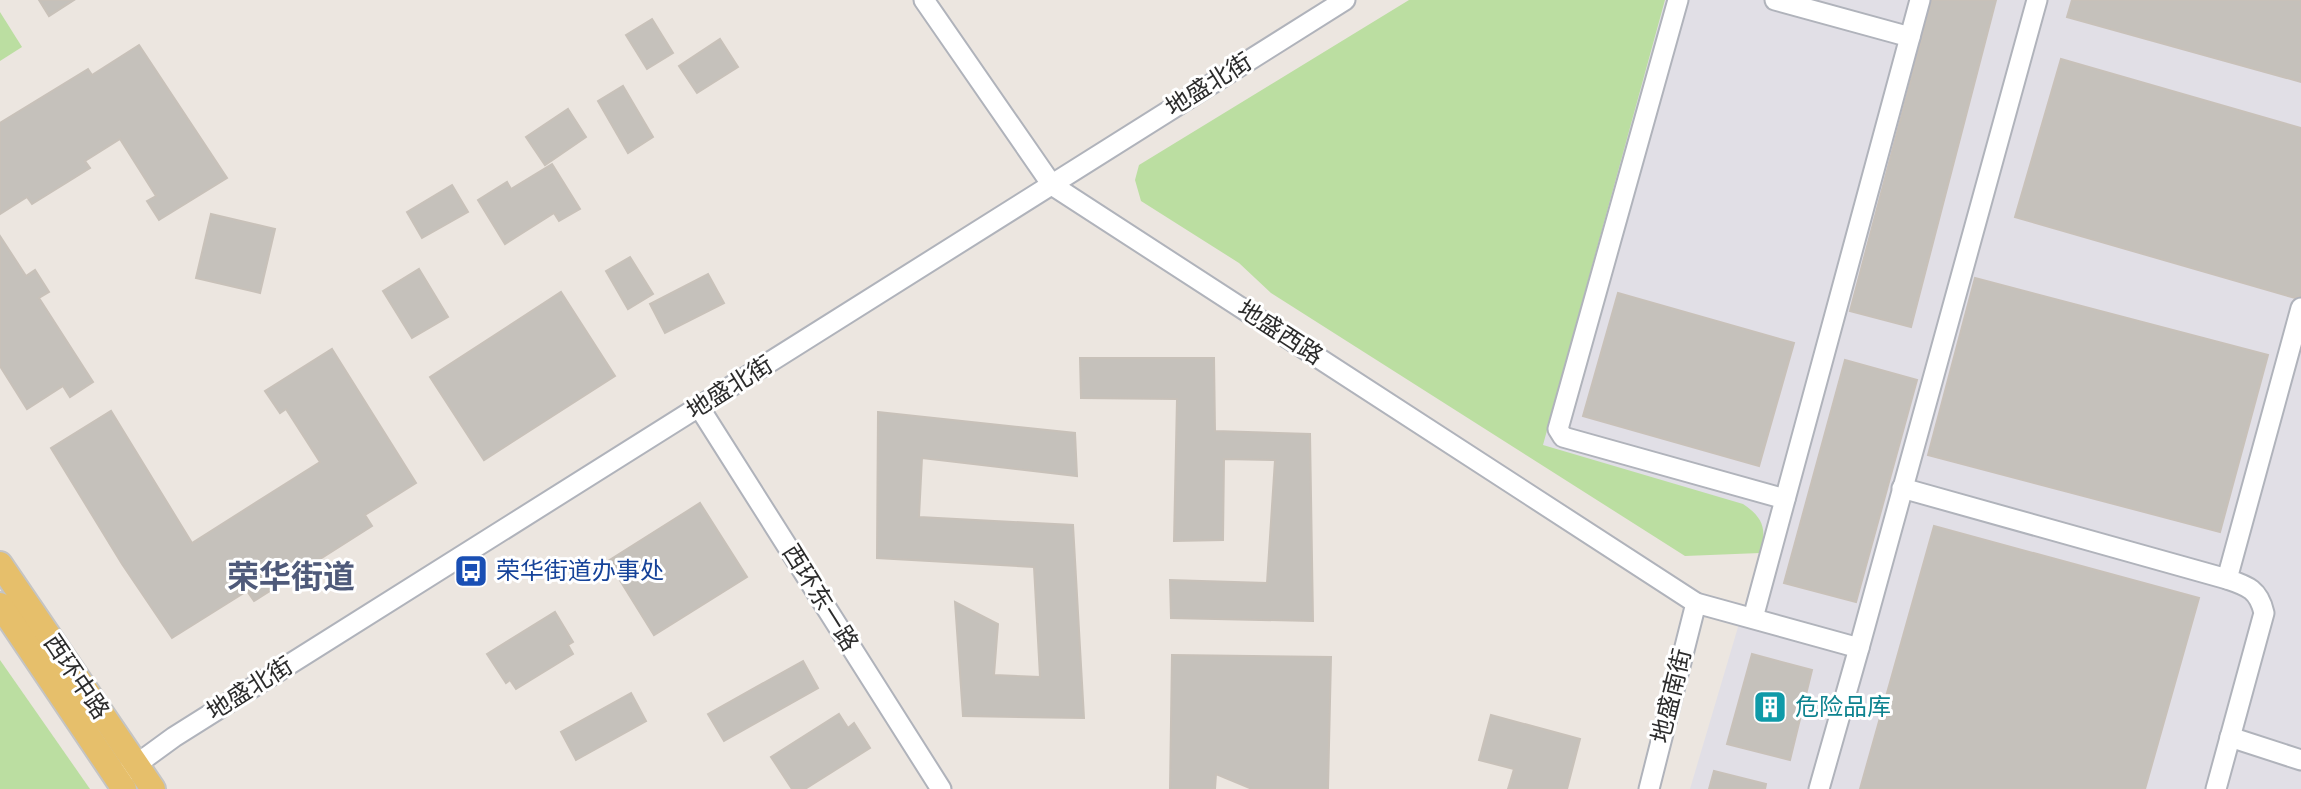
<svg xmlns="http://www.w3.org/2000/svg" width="2301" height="789" viewBox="0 0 2301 789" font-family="'Sofia Sans Condensed','Noto Sans SC',sans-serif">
<rect width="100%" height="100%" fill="#ece6e0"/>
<polygon fill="#e1dfe6" points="1665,0 2301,0 2301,789 1690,789 1765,536 1542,445"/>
<g fill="#bbdea1">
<path d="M1409,0H1665L1543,445L1743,504C1764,518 1767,530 1760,553L1685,556L1271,293L1239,263L1141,201L1135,180L1139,165Z"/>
<polygon points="0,12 22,47 0,61"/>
<polygon points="0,660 90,789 0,789"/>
</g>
<g fill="#c5c1bb" stroke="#c8c1b9" stroke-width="2">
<polygon points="39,0 74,0 49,16"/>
<polygon points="1932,0 1996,0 1911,327 1850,311"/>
<polygon points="2072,0 2301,0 2301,82 2067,17"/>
<polygon points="652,19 673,53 647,69 626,35"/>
<polygon points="720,39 738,67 697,93 679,66"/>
<polygon points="139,45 227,178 159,220 147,201 156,196 120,139 85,161 90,168 32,204 27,197 0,214 0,123 88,69 92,75"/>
<polygon points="2061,59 2301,128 2301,296 2295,298 2015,217"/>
<polygon points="623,86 653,137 628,153 598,101"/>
<polygon points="568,109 586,137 545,165 526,137"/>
<polygon points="552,164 580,209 559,221 554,213 505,244 478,200 507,182 511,189"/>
<polygon points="452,185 468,212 422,238 407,212"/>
<polygon points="211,214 275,229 260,293 196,278"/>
<polygon points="0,236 26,276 35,270 49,292 39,298 93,382 70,397 63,386 27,409 0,366"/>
<polygon points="630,257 653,294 628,309 606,271"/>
<polygon points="419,269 448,317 412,338 383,291"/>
<polygon points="708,274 724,303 665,333 650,304"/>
<polygon points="1975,278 2268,355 2220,532 1928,455"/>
<polygon points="561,292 615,376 484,460 430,377"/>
<polygon points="1618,293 1794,343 1759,466 1583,416"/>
<polygon points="332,349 416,483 365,515 372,526 254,601 247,591 172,638 122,564 51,448 111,411 192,543 320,462 286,409 280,413 265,391"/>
<polygon points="1080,358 1214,358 1215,431 1310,434 1313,621 1171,618 1170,580 1267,583 1275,460 1224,459 1223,540 1174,541 1177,399 1081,398"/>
<polygon points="1845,360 1917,380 1856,602 1784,583"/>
<polygon points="878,412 1075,433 1077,476 922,458 919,517 1073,525 1084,718 963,716 955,602 998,624 994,675 1040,677 1034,567 877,558"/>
<polygon points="700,503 747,577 654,635 608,561"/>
<polygon points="1934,526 2199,598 2145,789 1860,789"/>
<polygon points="555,612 573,642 568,645 573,654 516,689 510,680 506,683 487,654"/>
<polygon points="1752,654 1812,670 1790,760 1727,744"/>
<polygon points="1172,655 1331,657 1328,789 1252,789 1216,774 1215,789 1170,789"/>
<polygon points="803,661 818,688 724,741 708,714"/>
<polygon points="631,693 646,721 576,760 561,732"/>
<polygon points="839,714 848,728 854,723 870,748 805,789 792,789 771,757"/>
<polygon points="1491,715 1580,739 1567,789 1508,789 1514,769 1479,760"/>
<polygon points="1714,771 1766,784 1765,789 1709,789"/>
</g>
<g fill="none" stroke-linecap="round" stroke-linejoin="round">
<defs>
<g id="minor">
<polyline points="924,0 1052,185 1696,603 1859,648 1819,789"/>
<polyline points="1678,0 1558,429 1563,437 1785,499"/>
<polyline points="1775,0 1910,37"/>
<polyline points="699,407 941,789"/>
<polyline points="1902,488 2227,579"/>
<polyline points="1753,618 1920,0"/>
<polyline points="1859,648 2037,0"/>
<polyline points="2230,737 2301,760"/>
<polyline points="126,772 174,737 1345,0"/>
<polyline points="1649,789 1696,603"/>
<path d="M2216,789L2264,613C2259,590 2248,586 2227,579L2301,308"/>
</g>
<g id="major">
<polyline points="0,564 153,789"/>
<polyline points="0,605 124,789"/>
</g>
</defs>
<use href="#minor" stroke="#b0b3bb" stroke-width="23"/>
<use href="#major" stroke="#c4c4c4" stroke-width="28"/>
<use href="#minor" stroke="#fff" stroke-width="19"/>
<use href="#major" stroke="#e6bf6b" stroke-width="24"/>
</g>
<defs>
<symbol id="bus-square" viewBox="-11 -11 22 22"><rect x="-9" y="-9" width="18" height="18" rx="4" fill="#1a4fb4" stroke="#fff"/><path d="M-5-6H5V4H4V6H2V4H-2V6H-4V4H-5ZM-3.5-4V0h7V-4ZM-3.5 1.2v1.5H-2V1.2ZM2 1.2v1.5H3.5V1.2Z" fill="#fff"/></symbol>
<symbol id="building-square" viewBox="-11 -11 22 22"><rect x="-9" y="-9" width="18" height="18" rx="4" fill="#0f9aa8" stroke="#fff"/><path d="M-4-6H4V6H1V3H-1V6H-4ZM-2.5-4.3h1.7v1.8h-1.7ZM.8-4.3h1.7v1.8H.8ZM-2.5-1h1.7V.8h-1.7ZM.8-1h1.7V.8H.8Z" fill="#fff"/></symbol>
</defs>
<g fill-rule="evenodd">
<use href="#bus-square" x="452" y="552" width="38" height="38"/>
<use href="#building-square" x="1751" y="688" width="38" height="38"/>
</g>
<g text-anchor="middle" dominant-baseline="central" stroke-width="6" stroke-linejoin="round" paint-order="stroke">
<g font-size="24" fill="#2c2c2c" stroke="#fff">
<text transform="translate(1209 85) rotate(-32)">地盛北街</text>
<text transform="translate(1280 333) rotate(33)">地盛西路</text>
<text transform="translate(730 388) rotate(-32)">地盛北街</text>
<text transform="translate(820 598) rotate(58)">西环东一路</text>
<text transform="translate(76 677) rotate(56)">西环中路</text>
<text transform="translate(250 689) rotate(-32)">地盛北街</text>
<text transform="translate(1672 696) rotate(-76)">地盛南街</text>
</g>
<g font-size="24" fill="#164399" stroke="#fff" text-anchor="start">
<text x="496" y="571">荣华街道办事处</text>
</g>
<g font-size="24" fill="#0d838f" stroke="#fff" text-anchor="start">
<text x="1795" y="707">危险品库</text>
</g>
<g font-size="32" font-weight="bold" fill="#4f5a7a" stroke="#fff">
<text x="291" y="578">荣华街道</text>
</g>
</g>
</svg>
